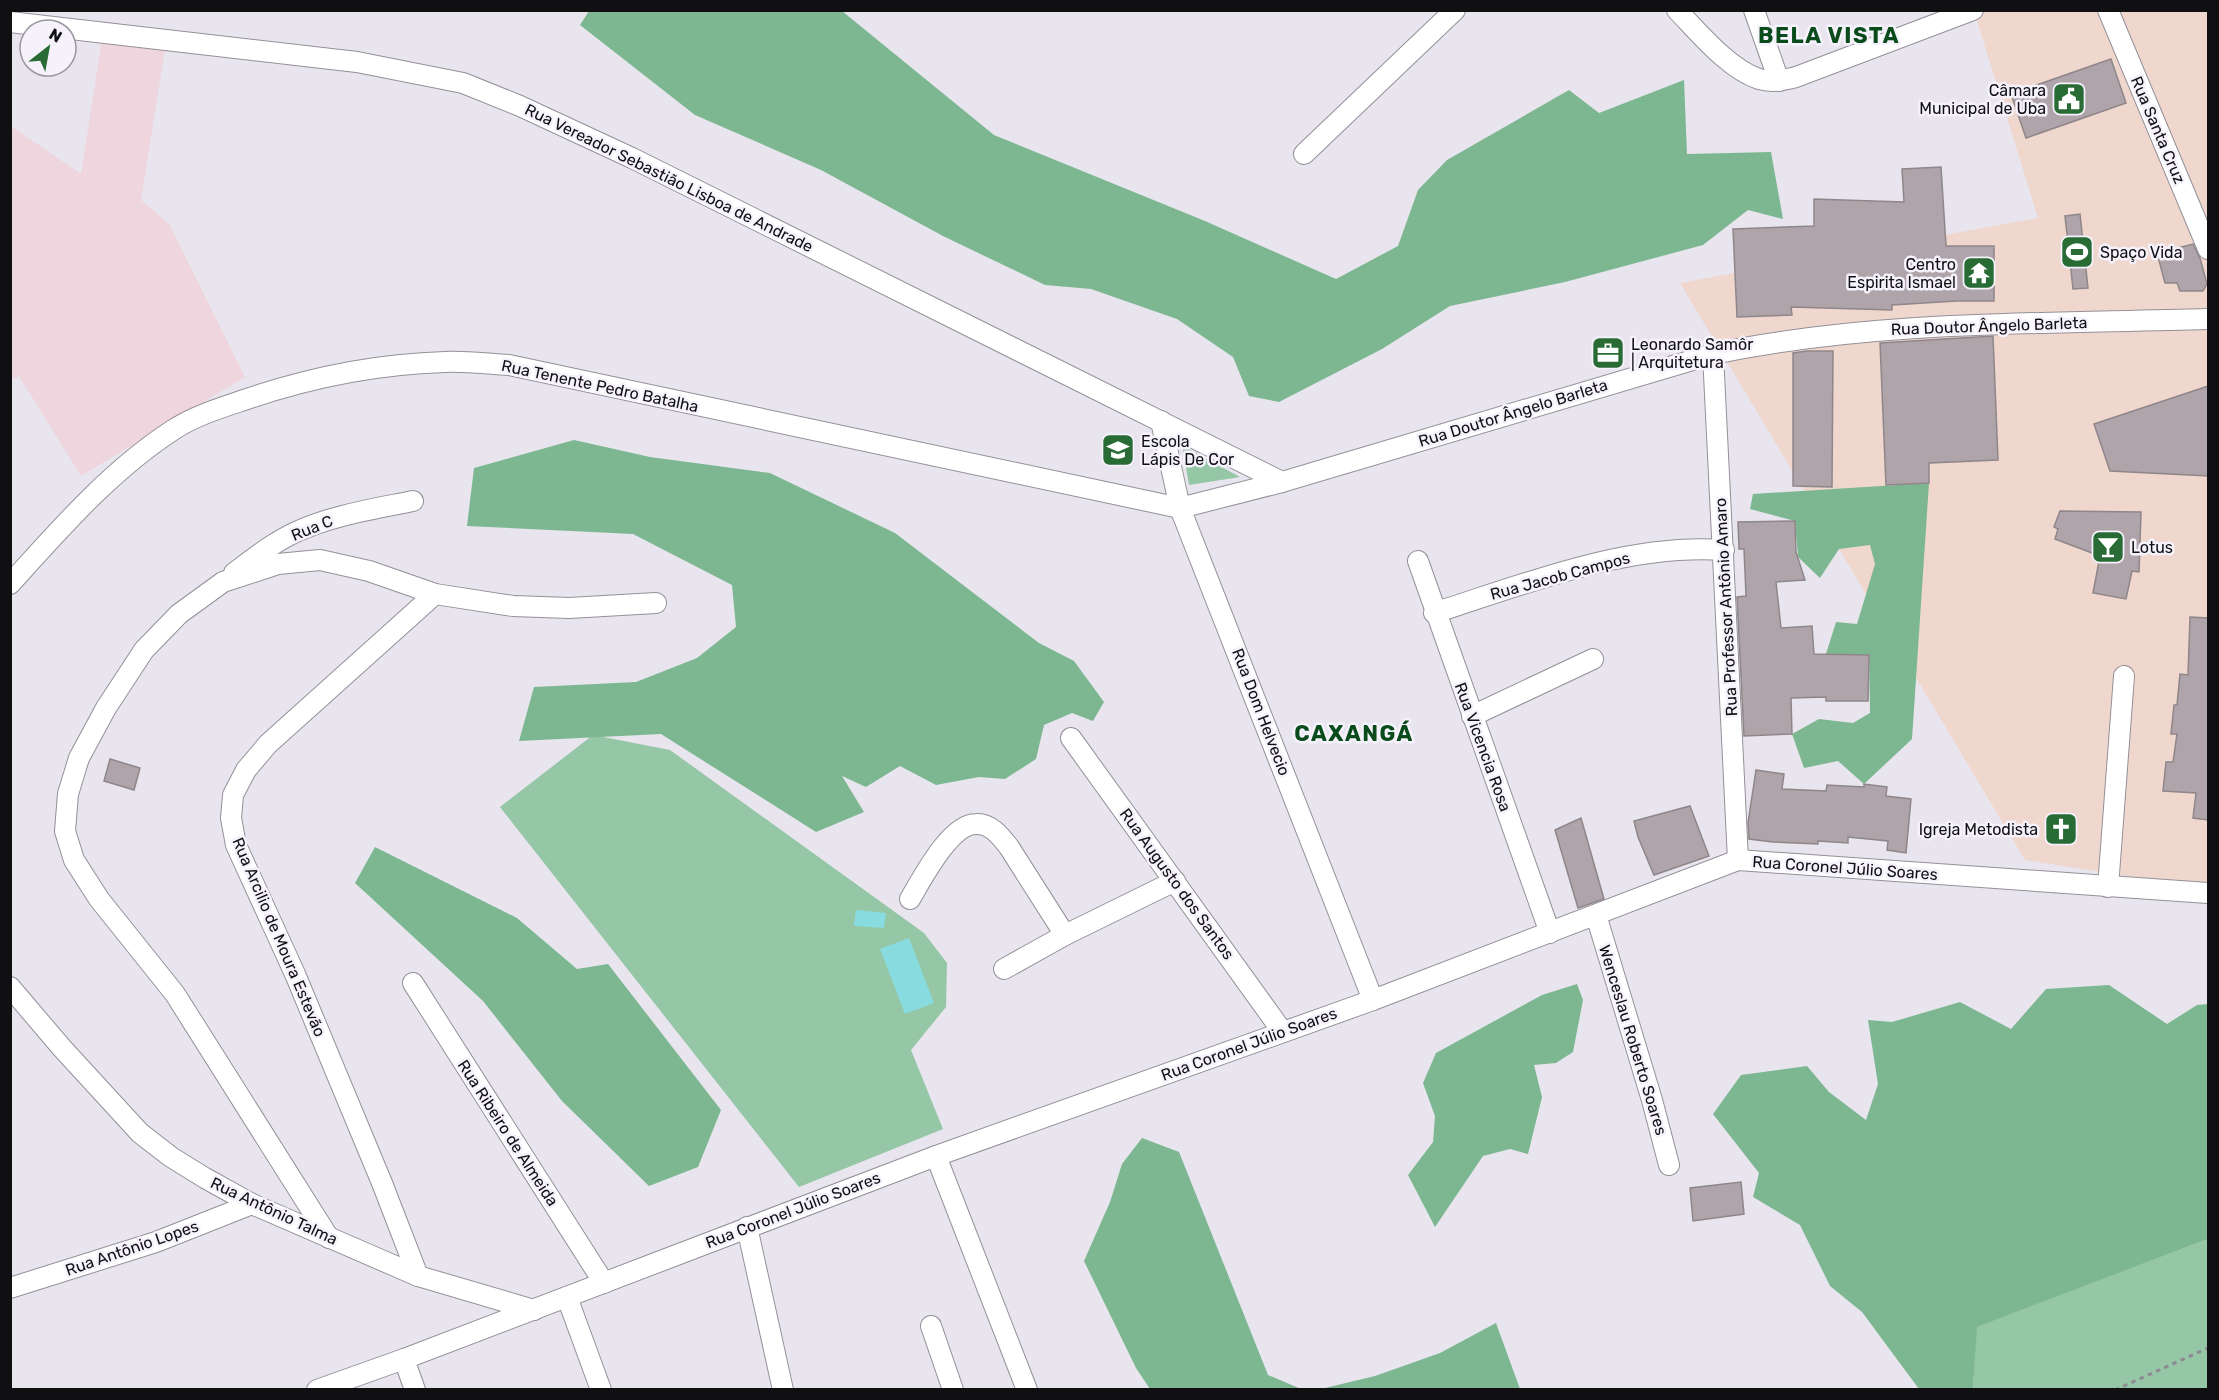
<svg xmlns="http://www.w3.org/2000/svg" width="2219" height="1400" viewBox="0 0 2219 1400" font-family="Rubik,sans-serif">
<rect width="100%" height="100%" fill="#e8e5ee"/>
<polygon fill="#efd7cd" points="1974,11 2208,11 2208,889 2025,860 1680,283 2038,218"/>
<polygon fill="#efd5dd" points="102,39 165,49 141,200 169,224 245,377 81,476 19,376 11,380 11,126 81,174"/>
<g fill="#95c6a6">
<polygon points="1185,447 1240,477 1189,485 1183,450"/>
<polygon points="593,735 670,750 924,933 947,963 946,1007 911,1050 943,1129 799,1187 500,807"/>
<polygon points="2208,1239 2208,1389 1973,1390 1976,1327"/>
</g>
<g fill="#7db791">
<polygon points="589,11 842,11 994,135 1205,221 1336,279 1398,246 1418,190 1447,160 1569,90 1599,113 1684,80 1687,154 1771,152 1783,219 1748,210 1703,245 1565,282 1450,306 1382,349 1279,402 1249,396 1233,357 1177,319 1091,289 1045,285 943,236 821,170 695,115 580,25"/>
<polygon points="574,440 650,457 770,473 895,533 1039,643 1074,661 1104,702 1093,721 1072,713 1044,725 1036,759 1005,779 979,777 936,785 900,766 866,787 842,776 864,812 816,832 661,734 519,741 534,687 636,682 697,658 736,627 732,585 633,534 467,526 474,468"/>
<polygon points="1929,483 1912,739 1864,784 1838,761 1804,768 1792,734 1819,719 1853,723 1870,713 1869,655 1826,654 1836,622 1857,624 1875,564 1870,545 1839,549 1820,578 1798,557 1795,521 1750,509 1753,494"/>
<polygon points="375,847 517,918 577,969 608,964 721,1110 698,1167 649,1186 562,1101 483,1001 355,883"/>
<polygon points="1577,984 1583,1000 1573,1052 1556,1063 1534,1065 1542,1097 1528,1154 1510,1149 1483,1156 1435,1227 1408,1175 1433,1142 1435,1116 1423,1083 1436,1053 1542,995"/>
<polygon points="2109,985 2167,1024 2197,1005 2208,1004 2208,1239 1977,1327 1973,1389 1919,1389 1862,1312 1830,1286 1800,1225 1753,1197 1759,1173 1713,1114 1741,1075 1807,1066 1829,1092 1866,1120 1878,1084 1868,1020 1892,1022 1960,1002 2011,1029 2046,989"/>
<polygon points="1142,1138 1179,1152 1268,1375 1301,1389 1150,1389 1136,1368 1084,1261 1110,1202 1122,1164"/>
<polygon points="1496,1323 1520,1389 1321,1389 1375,1376 1440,1353"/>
</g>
<g fill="#88dcdf">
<polygon points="856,910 886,913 884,928 854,926"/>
<polygon points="909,938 934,1003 905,1014 880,949"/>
</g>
<g fill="#aea4a9" stroke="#8f868a" stroke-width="1.5">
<polygon points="2111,59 2126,103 2026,138 2011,94"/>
<polygon points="1941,167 1946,246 1994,246 1994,301 1956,301 1892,305 1892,310 1791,307 1792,315 1737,317 1733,229 1814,226 1814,199 1904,202 1902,169"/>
<polygon points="2080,214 2088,288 2073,289 2065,216"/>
<polygon points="2193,244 2200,258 2207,284 2203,291 2180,291 2177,283 2165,283 2157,253"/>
<polygon points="1993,336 1998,460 1929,463 1929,483 1886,485 1880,343"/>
<polygon points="1807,351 1833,351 1832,487 1793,486 1793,353"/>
<polygon points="2208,386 2208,476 2110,471 2094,424"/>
<polygon points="2060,511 2141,512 2139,572 2132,571 2126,599 2093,593 2100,556 2055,539 2058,529 2054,527"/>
<polygon points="1795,521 1796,552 1805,580 1776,582 1781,628 1812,626 1814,654 1869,655 1868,701 1826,701 1826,697 1791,698 1792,734 1744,736 1737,597 1746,596 1744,549 1739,549 1738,522"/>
<polygon points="2190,617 2208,618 2208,820 2193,818 2196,793 2163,791 2166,762 2173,762 2177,734 2171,734 2174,705 2177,705 2180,674 2188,675"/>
<polygon points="110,759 140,768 134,790 104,781"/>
<polygon points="1756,770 1784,774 1782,789 1826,791 1827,785 1864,787 1864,784 1887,787 1886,796 1911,799 1906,853 1887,850 1888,841 1848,837 1848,843 1818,841 1818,844 1773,842 1749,839 1748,823"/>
<polygon points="1690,806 1709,856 1654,875 1638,837 1634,821"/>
<polygon points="1581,818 1604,899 1578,908 1555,830"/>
<polygon points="1741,1182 1744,1214 1693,1221 1690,1188"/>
</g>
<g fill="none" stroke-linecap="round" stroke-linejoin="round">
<defs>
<g id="minor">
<path d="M1677,10C1699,33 1729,69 1759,79C1772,83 1784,80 1796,77L1973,10"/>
<polyline points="1754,10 1779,81"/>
<polyline points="2108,10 2208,249"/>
<polyline points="10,22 357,62 463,83 520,106 632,158 1282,482"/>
<polyline points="1304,154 1455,10"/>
<polyline points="1713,354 1738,860"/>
<polyline points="1161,421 1180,508 1373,1000"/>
<polyline points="1418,561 1550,933"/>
<path d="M234,573C254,558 274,542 296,532C333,515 374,509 413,501"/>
<path d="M10,584C60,529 110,471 173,430C194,416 220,408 244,400C308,378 377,364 445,362C466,361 488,364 509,365L1180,508L1282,482L1713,354C1876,320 2043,324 2208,319"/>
<path d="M1434,613C1525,584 1627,543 1724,550"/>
<polyline points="1472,716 1593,659"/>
<polyline points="1071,738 1282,1031"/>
<polyline points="2108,887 2124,676"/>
<path d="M910,899C922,879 950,824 976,824C991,823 1001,837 1009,847L1065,935"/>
<polyline points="1596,915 1652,1100 1669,1165"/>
<polyline points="1004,969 1065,935 1175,881"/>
<polyline points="413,983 604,1283"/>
<polyline points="10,987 62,1048 140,1133 171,1157 205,1178 252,1204 418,1276 534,1310"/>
<polyline points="936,1156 1027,1390"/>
<polyline points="747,1227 783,1390"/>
<polyline points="329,1238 175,994 99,899 74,860 65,831 68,794 79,758 106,708 144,650 179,614 223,582 278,564 320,560 369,571 435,594 513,606 569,608 656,603"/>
<polyline points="418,1276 382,1183 295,974 236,845 231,818 233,795 246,770 268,744 435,594"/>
<polyline points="10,1288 156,1242 252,1204"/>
<polyline points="567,1297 601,1390"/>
<polyline points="931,1326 953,1390"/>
<polyline points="404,1359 415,1390"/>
<polyline points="317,1390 404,1359 936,1156 1373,1000 1738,860 2208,893"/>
</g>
</defs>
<use href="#minor" stroke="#949099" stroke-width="22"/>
<polyline stroke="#8d8b91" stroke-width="3" stroke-dasharray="4.5 4.5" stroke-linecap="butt" points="2115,1390 2208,1348"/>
<use href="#minor" stroke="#fff" stroke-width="20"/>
</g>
<defs>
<symbol id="civic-square" viewBox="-11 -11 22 22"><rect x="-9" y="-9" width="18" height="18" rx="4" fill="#296b35" stroke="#f6f2fb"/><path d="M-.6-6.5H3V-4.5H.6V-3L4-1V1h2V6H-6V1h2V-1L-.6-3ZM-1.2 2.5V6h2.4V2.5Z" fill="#fff"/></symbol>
<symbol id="stadium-square" viewBox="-11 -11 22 22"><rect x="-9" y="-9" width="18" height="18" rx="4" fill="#296b35" stroke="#f6f2fb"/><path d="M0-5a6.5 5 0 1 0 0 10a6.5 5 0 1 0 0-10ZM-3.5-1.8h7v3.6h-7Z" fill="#fff"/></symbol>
<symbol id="temple-square" viewBox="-11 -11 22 22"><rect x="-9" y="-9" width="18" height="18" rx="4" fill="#296b35" stroke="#f6f2fb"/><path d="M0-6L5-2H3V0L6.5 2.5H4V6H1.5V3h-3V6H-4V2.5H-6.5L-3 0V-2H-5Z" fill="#fff"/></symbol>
<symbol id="office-square" viewBox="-11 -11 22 22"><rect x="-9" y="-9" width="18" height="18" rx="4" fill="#296b35" stroke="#f6f2fb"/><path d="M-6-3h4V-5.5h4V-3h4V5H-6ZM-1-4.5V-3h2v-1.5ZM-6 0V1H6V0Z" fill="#fff"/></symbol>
<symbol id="school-square" viewBox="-11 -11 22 22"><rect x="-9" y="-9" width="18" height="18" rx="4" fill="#296b35" stroke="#f6f2fb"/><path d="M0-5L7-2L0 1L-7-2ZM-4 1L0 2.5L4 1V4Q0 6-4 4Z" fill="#fff"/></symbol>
<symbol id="bar-square" viewBox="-11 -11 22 22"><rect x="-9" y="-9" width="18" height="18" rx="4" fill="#296b35" stroke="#f6f2fb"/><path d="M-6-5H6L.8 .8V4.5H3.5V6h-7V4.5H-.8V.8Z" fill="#fff"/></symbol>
<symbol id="church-square" viewBox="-11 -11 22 22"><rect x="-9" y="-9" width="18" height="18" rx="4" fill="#296b35" stroke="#f6f2fb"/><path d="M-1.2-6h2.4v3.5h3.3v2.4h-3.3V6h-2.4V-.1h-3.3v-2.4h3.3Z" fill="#fff"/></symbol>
</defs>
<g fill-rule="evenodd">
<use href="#civic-square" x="2050" y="80" width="38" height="38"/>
<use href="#stadium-square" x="2058" y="233" width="38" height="38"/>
<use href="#temple-square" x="1960" y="254" width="38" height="38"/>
<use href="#office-square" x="1589" y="334" width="38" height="38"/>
<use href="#school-square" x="1099" y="431" width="38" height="38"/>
<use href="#bar-square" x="2089" y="528" width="38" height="38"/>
<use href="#church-square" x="2042" y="810" width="38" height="38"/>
</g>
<g text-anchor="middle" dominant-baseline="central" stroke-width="5" stroke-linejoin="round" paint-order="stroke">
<g font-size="16" fill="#100f12" stroke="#f6f2fb" text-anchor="start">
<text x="2046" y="90" text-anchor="end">Câmara<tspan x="2046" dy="18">Municipal de Uba</tspan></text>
<text x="2100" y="252">Spaço Vida</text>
<text x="1956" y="264" text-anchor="end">Centro<tspan x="1956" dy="18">Espirita Ismael</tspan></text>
<text x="1631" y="344">Leonardo Samôr<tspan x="1631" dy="18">| Arquitetura</tspan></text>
<text x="1141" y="441">Escola<tspan x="1141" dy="18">Lápis De Cor</tspan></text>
<text x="2131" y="547">Lotus</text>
<text x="2038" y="829" text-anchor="end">Igreja Metodista</text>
</g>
<g font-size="16" fill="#100f12" stroke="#f6f2fb">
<text transform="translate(2158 130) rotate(67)">Rua Santa Cruz</text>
<text transform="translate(669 178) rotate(26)">Rua Vereador Sebastião Lisboa de Andrade</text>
<text transform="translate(1989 326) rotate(-2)">Rua Doutor Ângelo Barleta</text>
<text transform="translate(600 386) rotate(12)">Rua Tenente Pedro Batalha</text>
<text transform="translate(1513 413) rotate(-17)">Rua Doutor Ângelo Barleta</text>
<text transform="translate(312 528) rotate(-22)">Rua C</text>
<text transform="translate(1560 576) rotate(-15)">Rua Jacob Campos</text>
<text transform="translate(1726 607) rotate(-93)">Rua Professor Antônio Amaro</text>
<text transform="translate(1261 712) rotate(69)">Rua Dom Helvecio</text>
<text transform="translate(1483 747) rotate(70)">Rua Vicencia Rosa</text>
<text transform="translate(1845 868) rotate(4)">Rua Coronel Júlio Soares</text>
<text transform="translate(1177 884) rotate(54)">Rua Augusto dos Santos</text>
<text transform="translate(279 937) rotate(67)">Rua Arcilio de Moura Estevão</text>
<text transform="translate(1633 1040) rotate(73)">Wenceslau Roberto Soares</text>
<text transform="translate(1249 1044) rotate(-20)">Rua Coronel Júlio Soares</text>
<text transform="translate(508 1133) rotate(57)">Rua Ribeiro de Almeida</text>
<text transform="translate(793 1210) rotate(-21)">Rua Coronel Júlio Soares</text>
<text transform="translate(274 1211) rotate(25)">Rua Antônio Talma</text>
<text transform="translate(132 1248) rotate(-19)">Rua Antônio Lopes</text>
</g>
<g font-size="22" font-weight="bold" letter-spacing="1.5" fill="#094b1b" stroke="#f6f2fb">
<text x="1829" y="35">BELA VISTA</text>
<text x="1354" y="733">CAXANGÁ</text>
</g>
</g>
<rect width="2219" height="1400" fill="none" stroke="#100f12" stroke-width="24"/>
<g transform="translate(48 48) rotate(31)"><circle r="28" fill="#f6f2fb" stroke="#9a979e" stroke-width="1.5"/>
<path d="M0-4.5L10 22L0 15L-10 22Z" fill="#296b35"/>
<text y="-9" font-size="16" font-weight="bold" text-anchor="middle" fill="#100f12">N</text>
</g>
</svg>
